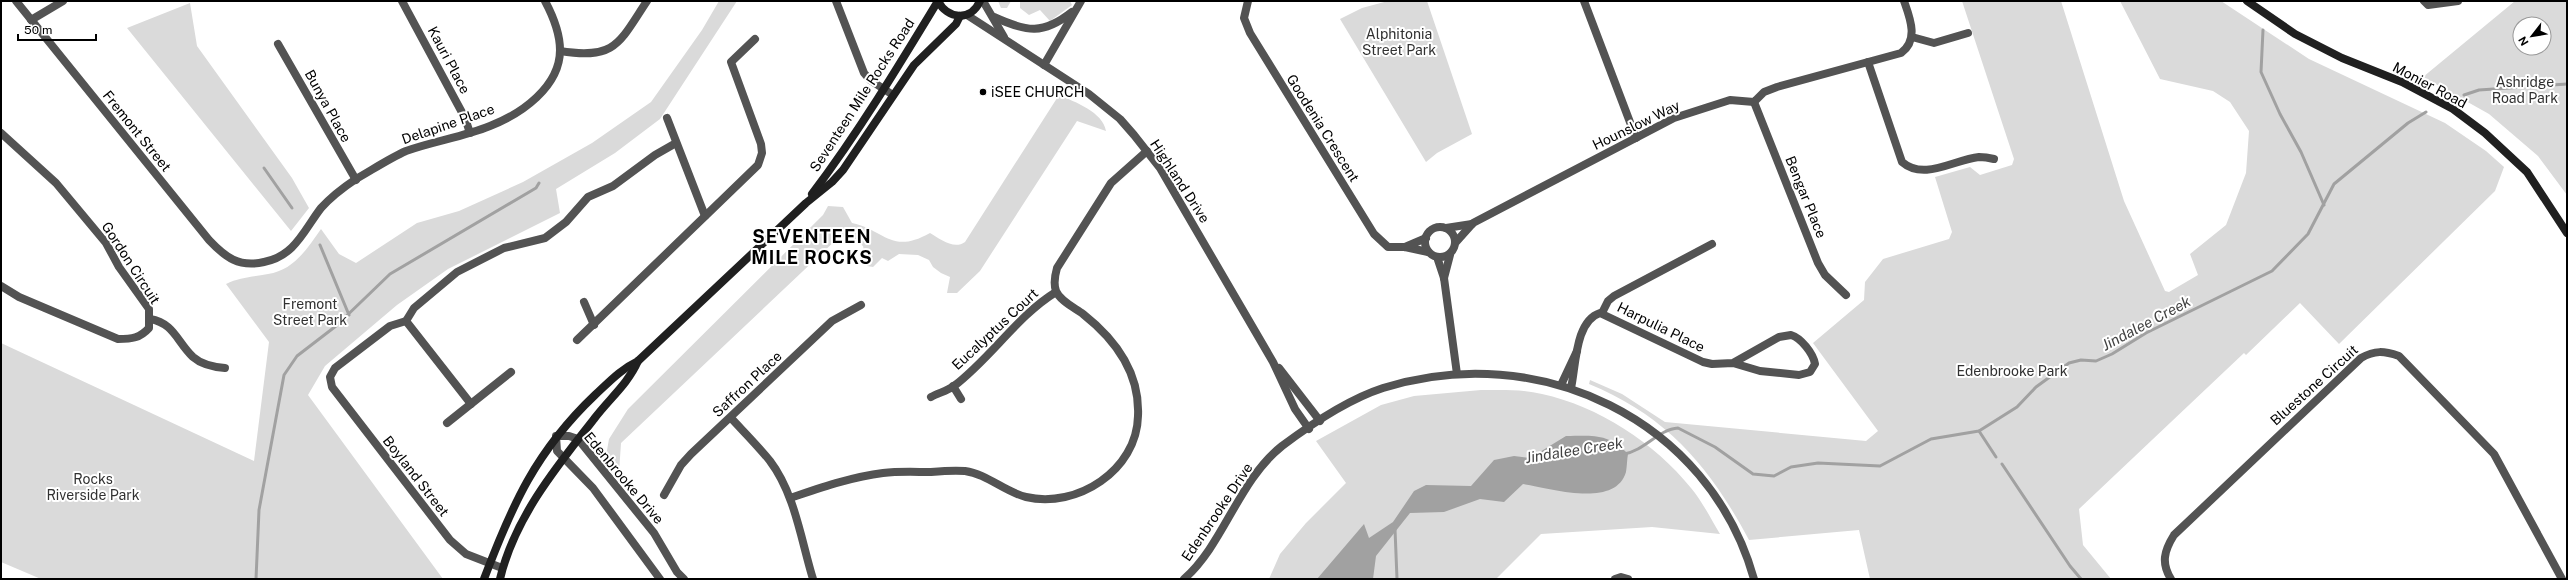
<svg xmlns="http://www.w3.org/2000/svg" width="2568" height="580" viewBox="0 0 2568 580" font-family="'Public Sans',sans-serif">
<rect width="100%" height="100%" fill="#fff"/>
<g fill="#dadada" fill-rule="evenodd">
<path d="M719,1H737L660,119L615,153L556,189L560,213L448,269L397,305L325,366L308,395L443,579H41L1,562V343L254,461L269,342L226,284C240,277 252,277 268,274C294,270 307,249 321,229L339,254L356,263L417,223L459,211L523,182L592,143L651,102L702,30Z"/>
<polygon points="998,1 1011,1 1007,8 1001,8"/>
<polygon points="1020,1 1070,1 1072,5 1050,21 1040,10 1029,15 1020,8"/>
<polygon points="1388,1 1427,1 1472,134 1437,153 1426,162 1340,19 1362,8"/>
<path d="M1962,1H2061L2124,201L2165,291L2169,292L2198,275L2190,254L2226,225L2246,173L2249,131L2230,102L2213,91L2160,79L2120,1H2221L2309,59L2445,123L2486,151L2504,167L2495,191L2339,344L2300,303L2246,355L2244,353L2079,509L2083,545L2111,579H1870L1859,530L1749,540C1710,467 1667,416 1589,384L1590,380L1622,394L1665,422L1866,441L1878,431L1813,343L1864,300L1865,282L1883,259L1949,239L1952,232L1935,177L1970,167L1980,175L2012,165L2014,159Z"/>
<path d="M2515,1H2567V195L2538,156L2489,114L2423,77ZM2520,24H2544V48H2520Z"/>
<polygon points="190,3 197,46 292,178 309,208 291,231 127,28"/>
<path d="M1059,95C1075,102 1103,112 1106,131L1077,121L980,271L957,293H947L950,277L941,273L933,267L929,260L918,255L899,254L888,261L882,258L873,267L867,266L863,246L850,236L838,238L621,443L619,473L606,456L609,439L628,409L823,215L828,206L843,207L852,223C885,230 891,255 930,233C940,239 954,250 965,242Z"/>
<path d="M1481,390C1502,390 1522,389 1542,394C1598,406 1655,443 1691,488C1702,501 1711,519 1720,534L1652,527L1541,534L1496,579H1269L1280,554L1306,523L1346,483L1316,441L1381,405L1414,396Z"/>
</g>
<path fill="#a1a1a1" d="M1566,436C1593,436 1608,433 1628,454C1627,459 1627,466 1626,472C1615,509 1550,488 1523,484L1504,502L1480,499L1444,512L1410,513L1376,556L1373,579H1317L1364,524L1369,538L1393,522L1414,491L1426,485L1471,486L1494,460L1514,456L1530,458Z"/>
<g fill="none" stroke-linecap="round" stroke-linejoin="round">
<g stroke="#a1a1a1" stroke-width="3">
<polyline points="2263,30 2261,72 2280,114 2301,152 2324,205"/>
<polyline points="2464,95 2479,90 2567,84"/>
<polyline points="264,168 292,208"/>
<polyline points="320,245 349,315"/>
<polyline points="1979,431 1996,457"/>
<path d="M1624,454C1644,451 1659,429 1678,428L1715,447L1753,474L1774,476L1791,467L1818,463L1880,466L1931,439L1979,431L2017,407L2036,387L2069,363L2081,360L2096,361L2112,354L2146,333L2272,271L2308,234L2334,184L2408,123L2426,112"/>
<polyline points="2002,464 2070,566 2081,579"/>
<polyline points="1395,529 1397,579"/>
<polyline points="256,579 259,510 284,375 297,356 336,326 390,274 536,188 539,183"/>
</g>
<g stroke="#535353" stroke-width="8">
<path d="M16,1L209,240C225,257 239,268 264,262C295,256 304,230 321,208C331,197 344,187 356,179C372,170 390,158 406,151C434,141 463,137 490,126C521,114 560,87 560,50C560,32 553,16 545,1"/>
<polyline points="402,1 465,118 470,133"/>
<polyline points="836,1 864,73 870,80 893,95"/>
<polyline points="983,1 1004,37"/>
<polyline points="1248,1 1244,18 1250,33 1374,234 1388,247 1405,247 1428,252"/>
<polyline points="1584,1 1636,138"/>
<polyline points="2424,1 2428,5 2458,1"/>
<polyline points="967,15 1089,94 1120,119 1134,135 1160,168 1178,199 1273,362 1295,409 1309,429"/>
<path d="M994,17C1027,32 1043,35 1072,12"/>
<polyline points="31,20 63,1"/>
<polyline points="1912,37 1934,43 1968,33"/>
<polyline points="278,44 356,180"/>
<path d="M560,51C616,60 619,43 647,1"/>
<path d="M1868,62L1902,162C1924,181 1953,160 1979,157C1984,157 1990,158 1994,159"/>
<polyline points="1044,65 1081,1"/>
<polyline points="1754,102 1818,263 1825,275 1846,295"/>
<polyline points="667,118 705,216"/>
<path d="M1,133L56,183L106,243L119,267L149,309V328C140,338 132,339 118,339L19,297L1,286"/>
<polyline points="1405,247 1426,238"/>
<polyline points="584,302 594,325"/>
<polyline points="1602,313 1608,301 1614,296 1712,244"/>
<path d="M150,319C174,323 177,342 193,357C202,365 213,367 225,368"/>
<polyline points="406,321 471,404"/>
<polyline points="577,340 758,165 762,153 761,144 731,62 755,39"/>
<polyline points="1279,368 1320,421"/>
<polyline points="1561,385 1577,351"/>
<polyline points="953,386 961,399"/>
<path d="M1571,388C1576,366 1575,321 1600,313L1703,362L1712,364L1733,363L1779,337L1791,335C1801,338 1813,353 1815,364L1810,372L1799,375L1760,371L1733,363"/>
<path d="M931,397C938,393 947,391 954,386C991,358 1017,316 1056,292"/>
<path d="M731,418C744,432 758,446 770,461C795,494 801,540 813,579"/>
<polyline points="447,423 511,372"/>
<polyline points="664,495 681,465 691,454 832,321 861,305"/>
<path d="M790,498C820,488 851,477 883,473C899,471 916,472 931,472C942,471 954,470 965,471C987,474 1005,492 1026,497C1077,509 1137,470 1138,416C1140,374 1116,340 1083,314C1075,308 1060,301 1056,291C1053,283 1055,275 1057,268L1111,183L1147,151"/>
<polyline points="502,568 466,554 450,540 332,387 330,377 335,368 390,326 406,321 414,308 457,272 504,248 545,238 566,222 588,197 613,186 655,155 676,143"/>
<polyline points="1615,579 1621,577 1628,579"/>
<path d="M2171,579C2161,563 2164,551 2174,535L2361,358C2375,350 2384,351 2399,356L2494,454L2562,579"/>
</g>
<g stroke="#535353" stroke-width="8">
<circle cx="1440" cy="242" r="15"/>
<polyline points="1446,228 1472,224"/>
<path d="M1456,242L1473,223L1674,118L1730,100L1754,102L1764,92L1777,87L1901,53C1919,40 1910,18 1904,1"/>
<polyline points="1437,257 1444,278 1457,374"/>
<polyline points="1444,278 1450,255"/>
<polyline points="660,579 593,488 557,451 556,436 569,436 578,439 654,533 677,572 684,579"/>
<path d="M1184,579C1224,544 1238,481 1282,446C1310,425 1349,399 1383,388C1538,339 1709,419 1754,579"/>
</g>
<g stroke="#202020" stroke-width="8">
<path d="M938,1C947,19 971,22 980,1"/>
<polyline points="2247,1 2295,34 2342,58 2402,82 2453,109 2485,133 2527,172 2567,233"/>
<path d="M812,194C858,133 898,67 938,1"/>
<path d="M484,579C512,505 536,451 595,395C609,382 621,369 638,361L806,203L832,182L843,170L914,65L956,24L960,16"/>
<path d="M500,579C514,519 556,467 594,419C609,399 628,384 638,361"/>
</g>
</g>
<circle fill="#000" stroke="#fff" stroke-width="1.5" cx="983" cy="92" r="4"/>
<g text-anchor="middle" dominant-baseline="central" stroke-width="4" stroke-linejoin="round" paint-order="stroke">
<g font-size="14" fill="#313131" stroke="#fff">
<text x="1399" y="34">Alphitonia<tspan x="1399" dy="16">Street Park</tspan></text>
<text x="2525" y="82">Ashridge<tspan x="2525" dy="16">Road Park</tspan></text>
<text x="310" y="304">Fremont<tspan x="310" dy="16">Street Park</tspan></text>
<text x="2012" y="371">Edenbrooke Park</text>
<text x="93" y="479">Rocks<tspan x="93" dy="16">Riverside Park</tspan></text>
</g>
<g font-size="14" fill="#000" stroke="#fff">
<text transform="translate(449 60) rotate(62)">Kauri Place</text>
<text transform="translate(2430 85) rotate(28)">Monier Road</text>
<text transform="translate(862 95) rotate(-57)">Seventeen Mile Rocks Road</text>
<text transform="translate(328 106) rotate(61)">Bunya Place</text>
<text transform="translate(448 124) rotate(-19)">Delapine Place</text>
<text transform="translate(1636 125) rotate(-26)">Hounslow Way</text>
<text transform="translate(1323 128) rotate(58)">Goodenia Crescent</text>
<text transform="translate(137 131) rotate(51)">Fremont Street</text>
<text transform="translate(1180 181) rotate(57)">Highland Drive</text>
<text transform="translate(1806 197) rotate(68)">Bengar Place</text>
<text transform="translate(131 263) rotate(57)">Gordon Circuit</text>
<text transform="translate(1661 327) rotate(26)">Harpulia Place</text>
<text transform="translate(995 329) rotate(-43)">Eucalyptus Court</text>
<text transform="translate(747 384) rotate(-43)">Saffron Place</text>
<text transform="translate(2314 385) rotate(-42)">Bluestone Circuit</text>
<text transform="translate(416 476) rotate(52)">Boyland Street</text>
<text transform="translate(624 478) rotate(50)">Edenbrooke Drive</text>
<text transform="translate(1217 512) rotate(-56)">Edenbrooke Drive</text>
</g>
<g font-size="14" fill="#000" stroke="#fff" text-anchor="start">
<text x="991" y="92">iSEE CHURCH</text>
</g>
<g font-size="15" font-style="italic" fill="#424242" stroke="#fff">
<text transform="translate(2146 323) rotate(-28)">Jindalee Creek</text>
<text transform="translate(1574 450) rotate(-9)">Jindalee Creek</text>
</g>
<g font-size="18" font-weight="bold" letter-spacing="1" fill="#000" stroke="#fff">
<text x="812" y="236">SEVENTEEN<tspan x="812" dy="21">MILE ROCKS</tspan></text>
</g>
</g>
<rect width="2568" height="580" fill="none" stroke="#000000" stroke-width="4"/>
<g transform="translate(2532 36) rotate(239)"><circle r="19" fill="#ffffff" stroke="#999999"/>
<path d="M0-3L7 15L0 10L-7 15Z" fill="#000000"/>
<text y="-6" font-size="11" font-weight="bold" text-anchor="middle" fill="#000000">N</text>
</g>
<path d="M18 34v6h78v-6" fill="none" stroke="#000000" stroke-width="2"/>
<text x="24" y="34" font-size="12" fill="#000000" stroke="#ffffff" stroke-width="3" paint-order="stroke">50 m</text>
</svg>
